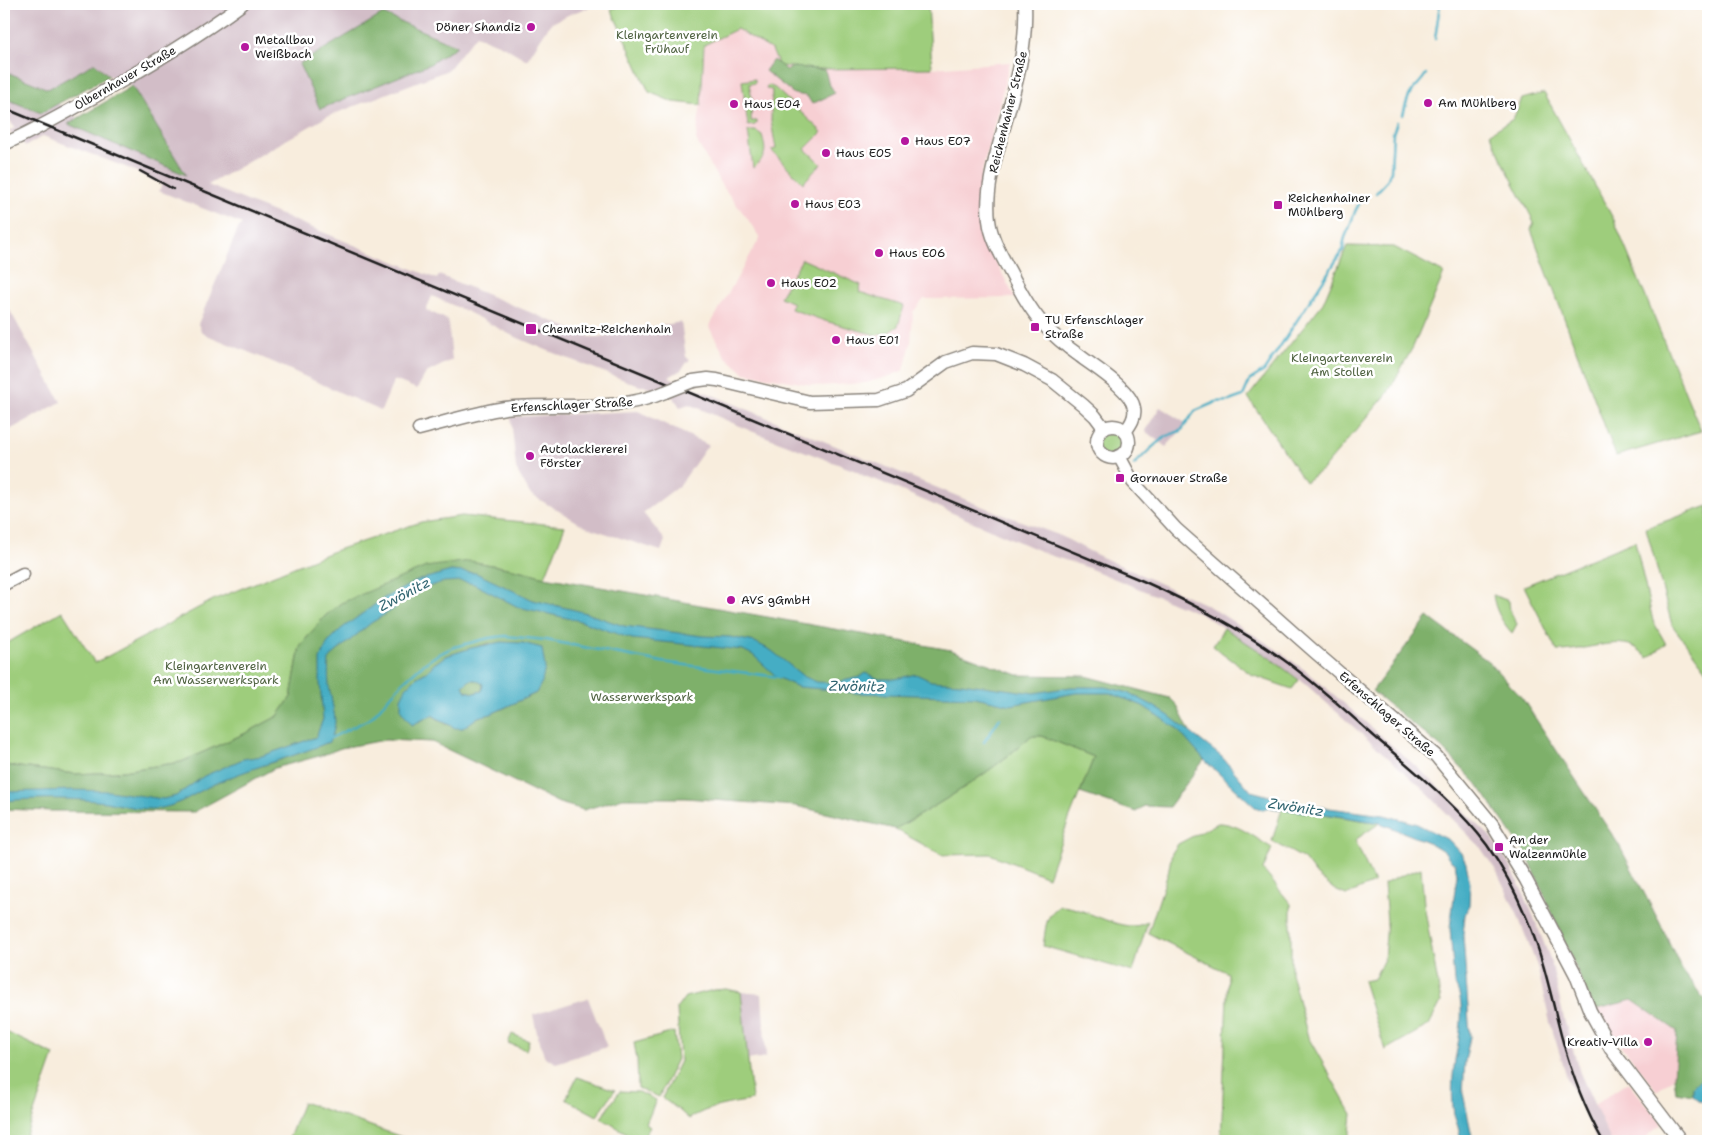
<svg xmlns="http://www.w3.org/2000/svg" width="1712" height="1145" viewBox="0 0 1712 1145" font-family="'Shantell Sans',sans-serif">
<rect width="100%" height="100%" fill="#fff"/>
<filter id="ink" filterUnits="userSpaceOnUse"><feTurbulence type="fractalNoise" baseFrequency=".02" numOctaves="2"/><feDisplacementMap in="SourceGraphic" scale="10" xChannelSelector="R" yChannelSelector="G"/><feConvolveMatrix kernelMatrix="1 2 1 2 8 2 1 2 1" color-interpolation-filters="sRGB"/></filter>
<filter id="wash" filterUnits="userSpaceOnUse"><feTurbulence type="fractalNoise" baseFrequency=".0096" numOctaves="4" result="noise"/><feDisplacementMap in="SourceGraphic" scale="20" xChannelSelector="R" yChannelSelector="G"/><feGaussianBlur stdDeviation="1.12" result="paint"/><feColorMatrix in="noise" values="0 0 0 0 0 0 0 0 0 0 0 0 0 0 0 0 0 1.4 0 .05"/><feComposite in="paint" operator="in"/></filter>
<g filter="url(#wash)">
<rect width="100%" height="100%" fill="#f8eddd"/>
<g fill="#f7cfd3">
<polygon points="737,29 772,50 815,69 932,68 1010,62 982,172 980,217 984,239 1015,298 924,299 913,312 911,343 904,370 890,376 866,383 819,386 744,373 725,356 709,327 760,238 747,218 720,183 696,140 702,95 704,45"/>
<polygon points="1632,1000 1677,1031 1674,1077 1657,1091 1594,1010"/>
<polygon points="1628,1082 1662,1124 1641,1141 1611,1141 1594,1105"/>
</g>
<g fill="#d2bdc7">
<polygon points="4,4 601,4 572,13 550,24 527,60 503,46 476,35 448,70 326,117 208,185 437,279 439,275 593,338 681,322 686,357 690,359 681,370 669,377 991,510 1061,536 1093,553 1207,605 1276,649 1309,673 1355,713 1428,777 1492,838 1510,865 1529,905 1551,961 1564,1019 1580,1073 1611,1141 1597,1141 1567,1078 1550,1022 1537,966 1516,911 1497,872 1480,847 1420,786 1303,682 1270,658 1203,615 1086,567 1049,555 881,482 864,476 856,471 751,431 689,404 680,407 674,398 645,386 640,386 551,352 511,335 468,312 432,296 426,310 448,320 452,360 426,373 417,389 394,380 381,411 275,363 202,333 198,324 238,229 242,224 159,191 162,184 128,168 43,136 26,146 8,131 15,128 10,121 4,118 4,98 41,113 58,104 78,118 68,124 185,174 132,86 110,76 95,63 48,89 4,71"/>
<polygon points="4,300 61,402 4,433"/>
<polygon points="1160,407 1187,424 1166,447 1145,431"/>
<polygon points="638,411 708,445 680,485 643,513 665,540 661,551 586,527 530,494 516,469 511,417"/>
<polygon points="741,992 762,994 766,1057 747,1060"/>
<polygon points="588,998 607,1047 556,1063 545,1057 539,1042 533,1015"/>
</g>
<g fill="#9ecd7b" stroke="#5d744c">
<polygon points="627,4 928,4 932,68 815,69 779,66 772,50 737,29 704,45 701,105 673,102 649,92 611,9"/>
<polygon points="755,79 755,83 749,84 752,98 751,121 757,121 757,123 755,125 748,126 742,81"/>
<polygon points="768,85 775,88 822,132 805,149 821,164 803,183 771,150 776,149 771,121 772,90 766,89"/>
<polygon points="1544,93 1614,220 1701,431 1616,456 1531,230 1534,222 1503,162 1490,133 1513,119 1522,99"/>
<path d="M748,131H756L762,135C767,153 766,156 753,168Z"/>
<polygon points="1347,246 1394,247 1444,273 1413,347 1387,394 1323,469 1305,482 1248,397 1323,303"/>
<polygon points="802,259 861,285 859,292 904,306 898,326 887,333 876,335 825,321 791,309 793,303 780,297"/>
<circle cx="1113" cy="442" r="16"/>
<polygon points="1708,506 1708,672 1672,625 1646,528"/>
<polygon points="462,516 565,526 545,577 518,570 470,561 341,603 325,616 300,646 291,697 278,716 246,733 181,762 116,772 75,774 4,765 4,645 62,611 95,663 213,600 331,552 421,522"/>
<path d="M1635,541L1653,621L1666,644L1648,658C1643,654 1638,648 1632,646C1613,638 1579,652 1557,651L1524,586Z"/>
<path d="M1493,595L1509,601L1510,611L1517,624L1512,633C1502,622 1495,610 1493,595Z"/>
<polygon points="1224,628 1270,658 1299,680 1292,689 1252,675 1213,646"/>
<path d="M1031,736H1042L1094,757L1066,827L1048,877L990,854L942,855L895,829C943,802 991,773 1031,736Z"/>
<polygon points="1282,809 1331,815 1380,823 1355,840 1374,883 1346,895 1335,890 1317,876 1304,859 1272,841"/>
<path d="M1218,823C1238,823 1255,838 1272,848L1263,870L1291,904V973L1308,1037L1352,1114L1349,1141H1221L1228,973L1148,933L1168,873L1172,853L1178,844Z"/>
<polygon points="1421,868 1424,904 1441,1002 1429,1025 1385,1050 1363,981 1374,979 1384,959 1387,922 1384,884 1400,876"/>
<path d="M1060,906C1086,906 1126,938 1148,921L1133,972L1043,946C1046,930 1044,915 1060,906Z"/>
<path d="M726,989L741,992L752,1100C730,1104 708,1106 689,1119L679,1110L662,1098L680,1061L677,1008L685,997L714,990Z"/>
<polygon points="4,1031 54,1055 24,1141 4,1141"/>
<polygon points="674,1032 677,1059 659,1097 638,1088 637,1059 634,1043"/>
<polygon points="512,1034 529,1041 526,1050 508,1043"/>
<polygon points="577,1077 615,1090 597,1116 566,1099"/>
<polygon points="620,1091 638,1092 656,1100 646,1124 650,1127 642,1141 640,1141 601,1118"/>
<polygon points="303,1102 413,1141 414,1141 288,1141"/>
</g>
<g fill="#7eb06b" stroke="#4d6644" fill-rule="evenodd">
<polygon points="383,14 457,46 430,64 320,109 299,64"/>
<polygon points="773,60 787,70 793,67 825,70 828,82 835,93 812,104 807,96 794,94 765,71"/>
<polygon points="95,63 109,76 41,113 4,98 4,71 48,89"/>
<polygon points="132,86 186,175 68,124"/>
<path d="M470,561L518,570L545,577L951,650L1018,675L1086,676L1170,698L1176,704L1204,760L1169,807L1144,806L1136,812L1080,793L1094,757L1042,736H1031C991,773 943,802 895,829L796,806L685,798H623L584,810L559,803L432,742L385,740L341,748L323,755L275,768L194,812L51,811L4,809V765L75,774L116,772L181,762L246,733L278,716L291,697L300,646L325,616L341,603L426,567ZM490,643L536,693L491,714L478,717L463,728L446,724L432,715L418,722L406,688L416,678L428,671L434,664L446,656Z"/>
<polygon points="1428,617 1489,662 1522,698 1619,845 1662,927 1682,970 1701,995 1708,1002 1708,1078 1699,1080 1693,1086 1693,1095 1676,1092 1674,1077 1677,1031 1632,1000 1594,1010 1528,857 1477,784 1441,747 1372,691"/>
<polygon points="470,680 477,680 483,684 482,691 474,693 466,691 463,686"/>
</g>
<g fill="#45adc4" stroke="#306470" fill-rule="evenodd">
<path d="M451,571L476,573L533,600L583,612L624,626L703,636L730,637L755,642L772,651L803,676L817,682L834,683L860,677L866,673L879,679H895L916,674L931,681L961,683L1034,693L1071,687H1106L1129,693L1152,705L1168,715L1222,757L1251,791L1284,800L1321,807L1384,815L1415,823L1449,840L1461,853L1466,863L1470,883L1469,905L1465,915L1463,935L1470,1037L1465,1061L1463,1093L1473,1141H1461C1460,1132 1457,1124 1454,1115C1452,1103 1452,1088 1453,1076C1455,1049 1470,1007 1454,983L1450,928L1457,874L1455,864L1451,861L1445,852L1430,843L1380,823L1331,815L1269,808L1263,810L1255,807L1204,760L1176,728L1143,706L1110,693H1076L1011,705L975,697L855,693L822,689L798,687L787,682L777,677L753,655L743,650L632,639L580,621L518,607L474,584L460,581L444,582L408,593L394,609L371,623L335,653L329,660C328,672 328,685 331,696C334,716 339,723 329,742C294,757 256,766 221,781C198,790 178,809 151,809C136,809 121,805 106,802C72,798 38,798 4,801V792L73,790L109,791L163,799L176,796L204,776L243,759L262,756L316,737L323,719L320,683V659L327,644L333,637L341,629L384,598L419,580Z"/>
<path d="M501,642L523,643L542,648L545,667L542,682L536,693L491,714L478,717L463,728H455L432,715L412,725L401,711V698L406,688L416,678L428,671L434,664L446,656L471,648ZM470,680H476L483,684L482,691L474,693L466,691L463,686Z"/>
<polygon points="1708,1078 1708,1102 1699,1100 1693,1095 1693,1086 1699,1080"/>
</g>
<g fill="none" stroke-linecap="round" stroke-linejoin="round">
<g stroke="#45adc4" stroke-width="2.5">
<polyline points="1435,39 1440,4"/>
<path d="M1403,115C1405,107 1407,98 1412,91C1417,85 1422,81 1426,74"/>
<polyline points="1376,193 1387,181 1391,171 1393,133 1397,122"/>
<path d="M1134,465C1148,452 1161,435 1181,431L1195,411L1216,402L1229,401L1243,396L1250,380L1264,371L1343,250C1343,235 1348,234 1351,223C1354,214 1354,212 1359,204"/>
<polyline points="329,739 371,718 401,684 421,666 437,655 454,647 489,638 505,636 546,640 662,662 779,677"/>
<polyline points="984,742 1000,718"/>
</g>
</g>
</g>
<g filter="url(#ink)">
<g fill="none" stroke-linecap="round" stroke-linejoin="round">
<defs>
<g id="secondary">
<path d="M1025,4C1027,48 1016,85 1004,127C996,156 985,189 989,220C991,237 999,251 1007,266C1017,285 1028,307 1043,324C1054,336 1067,347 1080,356C1094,367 1131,389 1134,408C1136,417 1130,425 1125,432"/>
<path d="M4,144C34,131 63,114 92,98C144,69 194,39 242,4"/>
<polyline points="693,381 708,379 717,380 810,402 879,400 906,391 946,362 972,353 996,354 1024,365 1052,380 1083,405 1095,416 1104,428"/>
<circle cx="1113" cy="442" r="16"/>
<path d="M419,429C446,422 479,412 505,408C558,402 615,414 665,392"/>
<polyline points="1119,456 1133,482 1176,529 1315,652 1436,756 1492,824 1526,880 1576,975 1590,1011 1611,1049 1681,1141"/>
<polyline points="4,584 23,574"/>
</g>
</defs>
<use href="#secondary" stroke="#8a847c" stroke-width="15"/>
<use href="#secondary" stroke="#fff" stroke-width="12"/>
<g stroke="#1c1c1c" stroke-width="2.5">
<path d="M4,108L1143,581C1194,604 1243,630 1288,663C1319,686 1347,712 1375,737C1414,771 1456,804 1487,845C1503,868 1516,893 1527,919C1543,956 1551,996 1561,1035C1571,1072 1584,1108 1603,1141"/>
<polyline points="140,171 173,189"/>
</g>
<defs>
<polyline id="secondary-bridge" points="665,392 693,381"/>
</defs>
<use href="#secondary-bridge" stroke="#8a847c" stroke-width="15" stroke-linecap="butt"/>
<use href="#secondary-bridge" stroke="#fff" stroke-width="12"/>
</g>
</g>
<g fill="#b5179e" stroke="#fff" stroke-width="2">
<circle cx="531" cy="27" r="5"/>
<circle cx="245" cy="47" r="5"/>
<circle cx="1428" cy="103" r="5"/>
<circle cx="734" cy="104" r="5"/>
<circle cx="905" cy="141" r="5"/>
<circle cx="826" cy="153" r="5"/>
<circle cx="795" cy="204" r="5"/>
<rect x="1273" y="200" width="10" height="10" rx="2.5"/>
<circle cx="879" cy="253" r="5"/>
<circle cx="771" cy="283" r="5"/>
<rect x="1030" y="322" width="10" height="10" rx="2.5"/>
<rect x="525" y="323" width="12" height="12" rx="2.5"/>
<circle cx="836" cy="340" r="5"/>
<circle cx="530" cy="456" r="5"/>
<rect x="1115" y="473" width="10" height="10" rx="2.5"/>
<circle cx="731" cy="600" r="5"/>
<rect x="1494" y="842" width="10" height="10" rx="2.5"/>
<circle cx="1648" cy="1042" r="5"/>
</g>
<g text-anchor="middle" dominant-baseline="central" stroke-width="5" stroke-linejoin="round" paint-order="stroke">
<g font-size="12" fill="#1c1c1c" stroke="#fff" text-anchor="start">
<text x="521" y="27" text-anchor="end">Döner Shandiz</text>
<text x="255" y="40">Metallbau<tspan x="255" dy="14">Weißbach</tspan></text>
<text x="1438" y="103">Am Mühlberg</text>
<text x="744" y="104">Haus E04</text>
<text x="915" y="141">Haus E07</text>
<text x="836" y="153">Haus E05</text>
<text x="1288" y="198">Reichenhainer<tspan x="1288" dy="14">Mühlberg</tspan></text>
<text x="805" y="204">Haus E03</text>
<text x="889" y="253">Haus E06</text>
<text x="781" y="283">Haus E02</text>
<text x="1045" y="320">TU Erfenschlager<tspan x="1045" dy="14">Straße</tspan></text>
<text x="542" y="329">Chemnitz-Reichenhain</text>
<text x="846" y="340">Haus E01</text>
<text x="540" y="449">Autolackiererei<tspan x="540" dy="14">Förster</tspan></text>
<text x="1130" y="478">Gornauer Straße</text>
<text x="741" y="600">AVS gGmbH</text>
<text x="1509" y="840">An der<tspan x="1509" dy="14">Walzenmühle</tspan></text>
<text x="1638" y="1042" text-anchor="end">Kreativ-Villa</text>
</g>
<g font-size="12" fill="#506342" stroke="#fff">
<text x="667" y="35">Kleingartenverein<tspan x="667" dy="14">Frühauf</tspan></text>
<text x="1342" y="358">Kleingartenverein<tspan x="1342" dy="14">Am Stollen</tspan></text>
<text x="216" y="666">Kleingartenverein<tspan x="216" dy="14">Am Wasserwerkspark</tspan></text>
<text x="642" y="697">Wasserwerkspark</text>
</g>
<g font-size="12" fill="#1c1c1c" stroke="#fff">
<text transform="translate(125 78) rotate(-30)">Olbernhauer Straße</text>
<text transform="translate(1008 112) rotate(-76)">Reichenhainer Straße</text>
<text transform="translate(572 405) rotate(-3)">Erfenschlager Straße</text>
<text transform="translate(1387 714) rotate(41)">Erfenschlager Straße</text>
</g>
<g font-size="14" font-style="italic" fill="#306470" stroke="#fff">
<text transform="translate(404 594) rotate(-28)">Zwönitz</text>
<text transform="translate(857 686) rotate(1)">Zwönitz</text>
<text transform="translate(1296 807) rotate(9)">Zwönitz</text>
</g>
</g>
<rect width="1712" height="1145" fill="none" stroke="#fff" stroke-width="20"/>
</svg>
